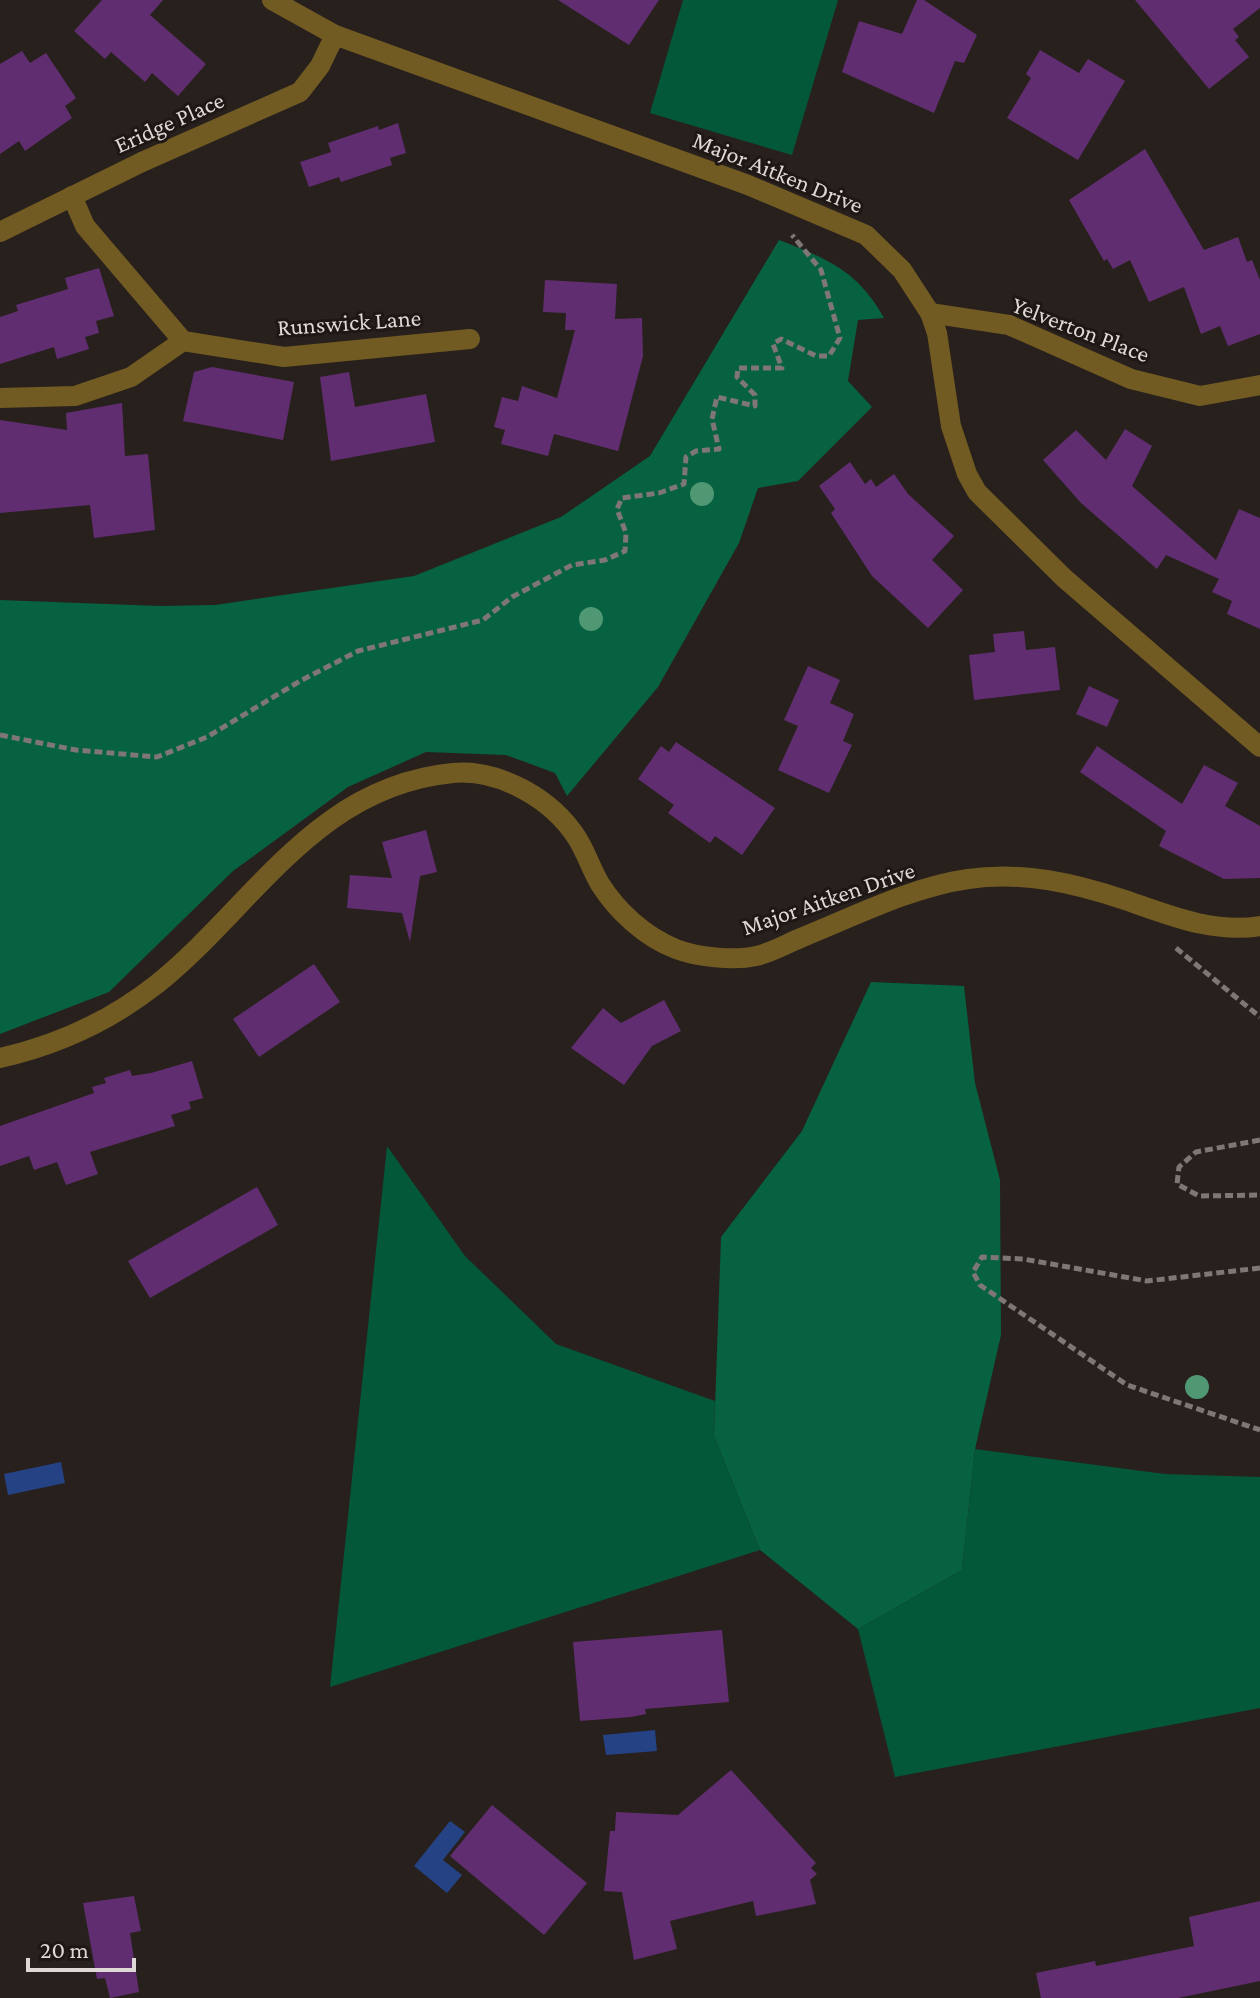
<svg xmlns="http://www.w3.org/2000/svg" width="1260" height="1998" viewBox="0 0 1260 1998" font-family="'Crimson Pro',serif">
<rect width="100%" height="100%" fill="#28201d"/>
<g fill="#04583a">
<polygon points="683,0 838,0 792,155 650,113"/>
<polygon points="387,1146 465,1256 556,1344 715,1401 714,1436 760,1550 330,1687"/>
<polygon points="975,1449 1165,1474 1260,1477 1260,1708 895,1777 858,1629 962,1570"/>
</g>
<g fill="#066241">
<path d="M779,240C828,259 858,271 884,318L858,320L848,381L872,407L798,481L758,488L739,543L658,687L567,796L555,773L506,755L426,752L348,787L233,871L109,992L0,1034V600L160,606L215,605L414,576L561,517L650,456Z"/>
<polygon points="871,982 964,986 975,1083 1000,1180 1001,1335 975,1449 962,1570 858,1629 760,1550 714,1436 721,1237 802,1131"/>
</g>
<g fill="#254285">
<polygon points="61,1462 65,1483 8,1495 4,1474"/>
<polygon points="655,1730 657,1751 606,1755 603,1735"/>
<polygon points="450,1821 465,1832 443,1860 462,1875 447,1893 414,1866"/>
</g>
<g fill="#602e70">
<polygon points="102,0 163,0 150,15 206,64 178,96 152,73 145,82 111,52 105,59 74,31"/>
<polygon points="558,0 659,0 629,45"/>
<polygon points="917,0 924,0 977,35 964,63 955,61 934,113 842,72 859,21 902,34"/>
<polygon points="1135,0 1260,0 1260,8 1233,29 1239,37 1235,40 1249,57 1209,89"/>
<polygon points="1040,50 1079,73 1088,59 1125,81 1078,160 1007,118 1031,78 1026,74"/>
<polygon points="22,51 30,63 46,53 76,98 65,106 72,118 25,151 19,141 0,154 0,64"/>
<polygon points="398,123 406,153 390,158 392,165 341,182 339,177 309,187 300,162 331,152 328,143 378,126 379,130"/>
<polygon points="1145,149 1204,250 1238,237 1247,262 1252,260 1260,280 1260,334 1228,346 1220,326 1201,334 1184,287 1149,302 1130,260 1113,269 1107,259 1104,261 1069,200"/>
<polygon points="99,268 114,316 96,321 99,333 85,337 89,349 57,359 54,347 0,364 0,317 18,311 16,305 68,289 65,278"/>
<polygon points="545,280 617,284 615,319 642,318 643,356 618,451 554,434 548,456 501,444 505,430 494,427 502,397 518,401 522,386 557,398 575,330 565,330 566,313 543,312"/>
<polygon points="212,367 294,382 283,440 183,421 194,372"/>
<polygon points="349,372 355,407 426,394 435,442 331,461 320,377"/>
<polygon points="122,403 125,456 148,454 155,530 94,538 90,505 0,513 0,420 67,430 66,413"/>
<polygon points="1125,429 1152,446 1132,486 1216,560 1239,509 1260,518 1260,629 1227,614 1232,601 1212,592 1219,579 1166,555 1157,569 1081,503 1043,460 1076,430 1106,460"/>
<polygon points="850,462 865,484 871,479 876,487 894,474 908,494 954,536 932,560 963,590 928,628 872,576 831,513 835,509 819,486"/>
<polygon points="1024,631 1026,650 1055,647 1060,690 974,700 969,655 995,652 993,634"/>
<polygon points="808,666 840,680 830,703 854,714 843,741 852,745 829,793 778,770 798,726 784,720"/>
<polygon points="1089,686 1119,700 1107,727 1076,714"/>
<polygon points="676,742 775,808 742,855 715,836 710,843 668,813 674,805 638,779 661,746 669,752"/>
<polygon points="1097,746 1182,804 1204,765 1238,783 1225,806 1260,826 1260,878 1224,879 1159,846 1166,831 1080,772"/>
<polygon points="426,830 437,872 420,876 410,942 402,913 347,908 350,875 392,878 382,842"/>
<polygon points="314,964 340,1002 259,1057 233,1019"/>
<polygon points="664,1000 681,1031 652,1046 624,1085 571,1048 603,1008 621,1023"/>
<polygon points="192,1061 203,1098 189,1102 191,1109 171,1115 175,1126 90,1152 98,1174 66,1185 57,1162 34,1170 29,1156 0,1166 0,1126 94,1093 92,1087 106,1083 104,1078 130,1070 132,1076 151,1073"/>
<polygon points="257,1187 278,1225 150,1298 128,1261"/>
<polygon points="722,1630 729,1702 645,1709 646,1714 631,1717 580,1721 573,1642"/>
<polygon points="731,1770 816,1863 811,1868 817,1874 810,1880 816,1904 756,1916 753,1901 670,1921 677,1949 634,1960 622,1892 604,1891 610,1831 615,1831 616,1812 678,1815"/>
<polygon points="492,1805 587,1883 544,1935 450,1856"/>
<polygon points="134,1896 141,1931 130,1933 139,1992 110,1998 105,1978 97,1979 83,1903"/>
<polygon points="1260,1901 1260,1981 1178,1998 1041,1998 1036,1973 1095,1961 1096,1966 1194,1946 1189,1917"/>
</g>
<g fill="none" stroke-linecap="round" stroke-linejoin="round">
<g stroke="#7e7775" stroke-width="5" stroke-dasharray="8 4" stroke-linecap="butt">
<polyline points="0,735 76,750 157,757 207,737 300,681 358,651 483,620 512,597 572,565 605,560 625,551 626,533 617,509 622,498 659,493 684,484 686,457 696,451 719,449 712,419 717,397 755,406 755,395 737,377 738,368 782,368 773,344 781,339 816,356 829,356 840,338 821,270 792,235"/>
<polyline points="1176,948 1260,1017"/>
<polyline points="1260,1140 1196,1152 1179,1167 1177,1184 1199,1196 1260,1195"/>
<polyline points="1260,1268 1147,1281 1023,1259 982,1257 973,1272 980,1285 1127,1385 1260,1430"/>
</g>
<g stroke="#725b22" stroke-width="20">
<polyline points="272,0 335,35 748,185 866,235 902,270 930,313 937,333 951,426 967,474 977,492 1064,578 1260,747"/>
<polyline points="72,196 85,226 183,341 284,357 470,339"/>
<polyline points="0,232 142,162 300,92 320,66 335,35"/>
<polyline points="930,313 1009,325 1131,379 1200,396 1260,385"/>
<polyline points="0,398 75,396 131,377 183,341"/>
<path d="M0,1058C58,1045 110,1021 157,984C254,906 315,786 453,773C500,769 552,799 577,838C586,852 591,869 600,884C617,911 645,937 676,949C696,957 734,961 756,956C771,953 788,943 803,937C855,916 912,887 968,879C1023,871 1074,883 1125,900C1169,915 1213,934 1260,926"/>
</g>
</g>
<g fill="#509774">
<circle cx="702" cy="494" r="12"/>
<circle cx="591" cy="619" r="12"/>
<circle cx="1197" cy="1387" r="12"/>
</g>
<g text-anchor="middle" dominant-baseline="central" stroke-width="6" stroke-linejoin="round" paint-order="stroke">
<g font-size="24" fill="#ded8d6" stroke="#1e1713">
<text transform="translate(169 122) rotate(-24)">Eridge Place</text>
<text transform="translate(778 172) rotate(22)">Major Aitken Drive</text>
<text transform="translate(349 322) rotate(-4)">Runswick Lane</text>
<text transform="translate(1081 329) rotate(21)">Yelverton Place</text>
<text transform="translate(828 898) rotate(-19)">Major Aitken Drive</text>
</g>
</g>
<path d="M28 1958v12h106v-12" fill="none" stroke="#ded8d6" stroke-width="4"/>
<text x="40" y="1958" font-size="24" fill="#ded8d6" stroke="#1e1713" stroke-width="6" paint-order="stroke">20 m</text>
</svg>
